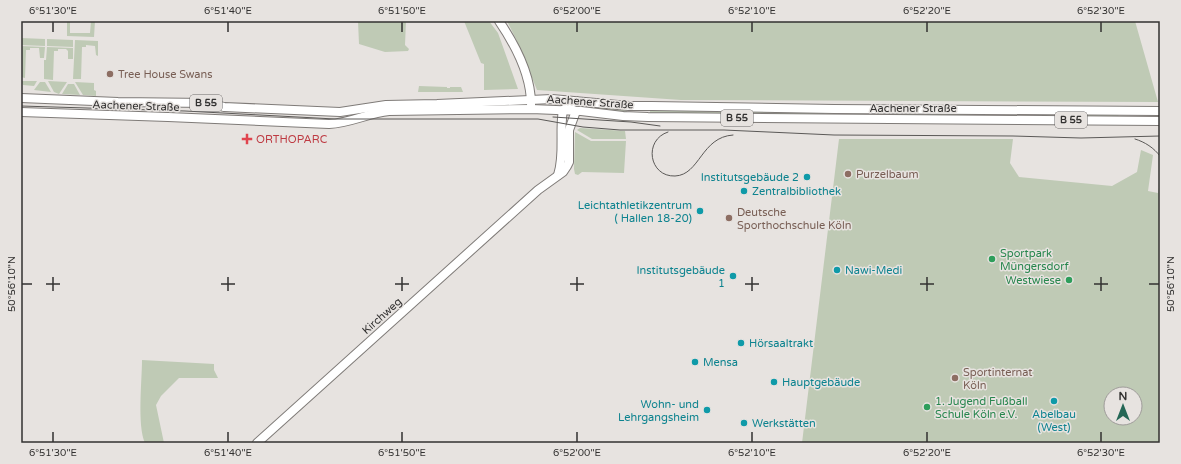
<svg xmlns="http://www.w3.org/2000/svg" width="1181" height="464" viewBox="0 0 1181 464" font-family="'Varela Round',sans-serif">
<rect width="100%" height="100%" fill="#e7e3e0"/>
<g fill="#bfcab5" fill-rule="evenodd">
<polygon points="67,21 70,21 70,33 90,33 91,21 95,21 94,37 67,36"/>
<polygon points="358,21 406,21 405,45 409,49 408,51 385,52 359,44"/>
<polygon points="464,21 489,21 498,33 518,89 484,90 484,64 481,63"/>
<polygon points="507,21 1135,21 1158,102 681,100 537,90 516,39"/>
<polygon points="21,38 45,39 45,46 21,45"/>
<polygon points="47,39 73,40 73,47 47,46"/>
<polygon points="75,40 98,41 98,56 96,55 95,46 86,45 86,47 82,47 81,79 73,79"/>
<polygon points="21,46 45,47 44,58 40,58 39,48 30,48 30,50 26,50 25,78 21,77"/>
<polygon points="47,47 73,48 73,59 68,59 68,51 66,49 58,49 58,51 54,51 53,80 44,79 44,60 46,60"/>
<polygon points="21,81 37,81 34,86 23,85"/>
<polygon points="48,81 67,82 59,94 54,92"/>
<polygon points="40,82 45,82 51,92 34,90"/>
<polygon points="75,82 94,83 94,90 96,91 96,96 83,95"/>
<polygon points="68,84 74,84 80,95 62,94"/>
<polygon points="419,86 447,87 447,88 450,88 450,87 461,87 463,92 418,92"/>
<polygon points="584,106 623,110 627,111 627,113 584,108"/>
<polygon points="650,110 824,112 824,115 650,114"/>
<polygon points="840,111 1007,112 1007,116 840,115"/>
<polygon points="1081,113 1119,114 1118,117 1038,116 1039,115 1066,116"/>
<polygon points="580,128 625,131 626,139 592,139 577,130"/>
<polygon points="575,132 591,141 626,141 624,173 582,172 578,175 575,174 574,169"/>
<path d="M839,139H1013L1010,163L1019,177L1112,186L1137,172L1141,150L1153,155L1148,191L1158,193L1160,182V443H802ZM1111,394H1135V418H1111Z"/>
<path d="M142,360L214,364V370L218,378H179L161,396L156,405L164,443H145C137,425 142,381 142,360Z"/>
</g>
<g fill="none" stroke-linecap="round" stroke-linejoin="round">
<defs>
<g id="secondary">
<path d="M499,21C516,46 532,77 531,107"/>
<path d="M558,175C565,154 559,132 563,110L576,101"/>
<polyline points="257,443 538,190 563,172 567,166 569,162 569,130 576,111"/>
</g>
<g id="primary">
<polyline points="21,98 118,102 208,103 224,107 340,112 386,105 437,104 552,99 629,106 652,106 834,109 1160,111"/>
<path d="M21,112L168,117L329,124C351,123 368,113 389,111L531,109L581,111L623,116L648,117L1160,121"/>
</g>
</defs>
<use href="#secondary" stroke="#7f7b78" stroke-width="10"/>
<use href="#primary" stroke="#7f7b78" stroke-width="10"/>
<use href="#secondary" stroke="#fff" stroke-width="8"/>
<use href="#primary" stroke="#fff" stroke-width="8"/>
<g stroke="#5b5957" stroke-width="1">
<polyline points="21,106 185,111 335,119 538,119 583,127 620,130 724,130 834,135 1013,136 1081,138 1160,136"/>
<polyline points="553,117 631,122 660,126"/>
<path d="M668,132C643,140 649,177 675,176C700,175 701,137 733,135"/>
<path d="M1135,139C1145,142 1154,148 1160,156"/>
</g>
</g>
<path fill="none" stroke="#333231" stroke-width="1.5" d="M53,22V32M228,22V32M402,22V32M577,22V32M752,22V32M927,22V32M1101,22V32M53,277V291M228,277V291M402,277V291M577,277V291M752,277V291M927,277V291M1101,277V291M22,284H32M46,284H60M221,284H235M395,284H409M570,284H584M745,284H759M920,284H934M1094,284H1108M1149,284H1159M53,432V442M228,432V442M402,432V442M577,432V442M752,432V442M927,432V442M1101,432V442"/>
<g fill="#8d6e63" stroke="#e7e3e0" stroke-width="1.5">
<circle cx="110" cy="74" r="4"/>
<circle cx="848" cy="174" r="4"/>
<circle cx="729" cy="218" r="4"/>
<circle cx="955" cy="378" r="4"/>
</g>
<path fill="#e0444e" stroke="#e7e3e0" stroke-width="1.5" d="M245 133h4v4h4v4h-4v4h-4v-4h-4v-4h4z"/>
<g fill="#0f9aa8" stroke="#e7e3e0" stroke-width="1.5">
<circle cx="807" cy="177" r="4"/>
<circle cx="744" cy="191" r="4"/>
<circle cx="700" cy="211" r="4"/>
<circle cx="837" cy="270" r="4"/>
<circle cx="733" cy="276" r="4"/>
<circle cx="741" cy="343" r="4"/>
<circle cx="695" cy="362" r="4"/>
<circle cx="774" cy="382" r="4"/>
<circle cx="1054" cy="401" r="4"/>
<circle cx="707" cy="410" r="4"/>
<circle cx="744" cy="423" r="4"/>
</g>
<g fill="#2e9e5b" stroke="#e7e3e0" stroke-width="1.5">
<circle cx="992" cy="259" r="4"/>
<circle cx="1069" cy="280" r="4"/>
<circle cx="927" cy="407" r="4"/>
</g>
<g text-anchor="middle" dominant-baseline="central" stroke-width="3" stroke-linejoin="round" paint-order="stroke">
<g fill="#e7e3e0" stroke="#696766" stroke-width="1">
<rect x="190" y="95" width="32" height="16" rx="3"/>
<rect x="721" y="110" width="32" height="16" rx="3"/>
<rect x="1055" y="112" width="32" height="16" rx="3"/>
</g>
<g font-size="10" font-weight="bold" fill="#333231">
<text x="206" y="103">B 55</text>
<text x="737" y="118">B 55</text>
<text x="1071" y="120">B 55</text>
</g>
<g font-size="11" fill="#785e54" stroke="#e7e3e0" text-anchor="start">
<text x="118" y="74">Tree House Swans</text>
<text x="856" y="174">Purzelbaum</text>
<text x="737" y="212">Deutsche<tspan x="737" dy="13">Sporthochschule Köln</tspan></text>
<text x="963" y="372">Sportinternat<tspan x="963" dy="13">Köln</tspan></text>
</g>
<g font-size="11" fill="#333231" stroke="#e7e3e0">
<text transform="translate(590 102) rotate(4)">Aachener Straße</text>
<text transform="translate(136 106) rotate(2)">Aachener Straße</text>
<text x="913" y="108">Aachener Straße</text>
<text transform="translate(382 316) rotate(-42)">Kirchweg</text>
</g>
<g font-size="11" fill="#be3a42" stroke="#e7e3e0" text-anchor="start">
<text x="256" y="139">ORTHOPARC</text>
</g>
<g font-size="11" fill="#0d838f" stroke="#e7e3e0" text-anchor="start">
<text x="799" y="177" text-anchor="end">Institutsgebäude 2</text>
<text x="752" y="191">Zentralbibliothek</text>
<text x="692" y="205" text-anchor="end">Leichtathletikzentrum<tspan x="692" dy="13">( Hallen 18-20)</tspan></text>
<text x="725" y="270" text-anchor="end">Institutsgebäude<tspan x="725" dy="13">1</tspan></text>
<text x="845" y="270">Nawi-Medi</text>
<text x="749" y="343">Hörsaaltrakt</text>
<text x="703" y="362">Mensa</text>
<text x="782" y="382">Hauptgebäude</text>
<text x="699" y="404" text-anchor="end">Wohn- und<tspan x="699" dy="13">Lehrgangsheim</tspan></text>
<text x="1054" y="414" text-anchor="middle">Abelbau<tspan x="1054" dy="13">(West)</tspan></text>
<text x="752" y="423">Werkstätten</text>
</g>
<g font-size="11" fill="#27864d" stroke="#e7e3e0" text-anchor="start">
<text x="1000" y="253">Sportpark<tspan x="1000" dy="13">Müngersdorf</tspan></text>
<text x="1061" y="280" text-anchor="end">Westwiese</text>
<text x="935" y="401">1. Jugend Fußball<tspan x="935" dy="13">Schule Köln e.V.</tspan></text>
</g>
</g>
<rect width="1181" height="464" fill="none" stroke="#e7e3e0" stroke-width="44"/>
<g transform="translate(1123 406)"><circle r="19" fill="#e7e3e0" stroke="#9f9c9a"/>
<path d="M0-3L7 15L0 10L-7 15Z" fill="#256756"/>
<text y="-6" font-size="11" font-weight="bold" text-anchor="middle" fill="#333231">N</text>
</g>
<rect x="22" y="22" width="1137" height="420" fill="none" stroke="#333231" stroke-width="1.5"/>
<g font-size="10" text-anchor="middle" fill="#333231">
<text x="53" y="14">6°51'30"E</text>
<text x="228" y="14">6°51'40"E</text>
<text x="402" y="14">6°51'50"E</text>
<text x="577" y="14">6°52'00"E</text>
<text x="752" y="14">6°52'10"E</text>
<text x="927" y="14">6°52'20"E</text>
<text x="1101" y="14">6°52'30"E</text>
<text transform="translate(11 284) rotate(-90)" y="4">50°56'10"N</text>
<text transform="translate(1170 284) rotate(-90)" y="4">50°56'10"N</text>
<text x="53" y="456">6°51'30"E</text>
<text x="228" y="456">6°51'40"E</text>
<text x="402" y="456">6°51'50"E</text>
<text x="577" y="456">6°52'00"E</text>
<text x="752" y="456">6°52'10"E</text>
<text x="927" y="456">6°52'20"E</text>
<text x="1101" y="456">6°52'30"E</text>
</g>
</svg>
